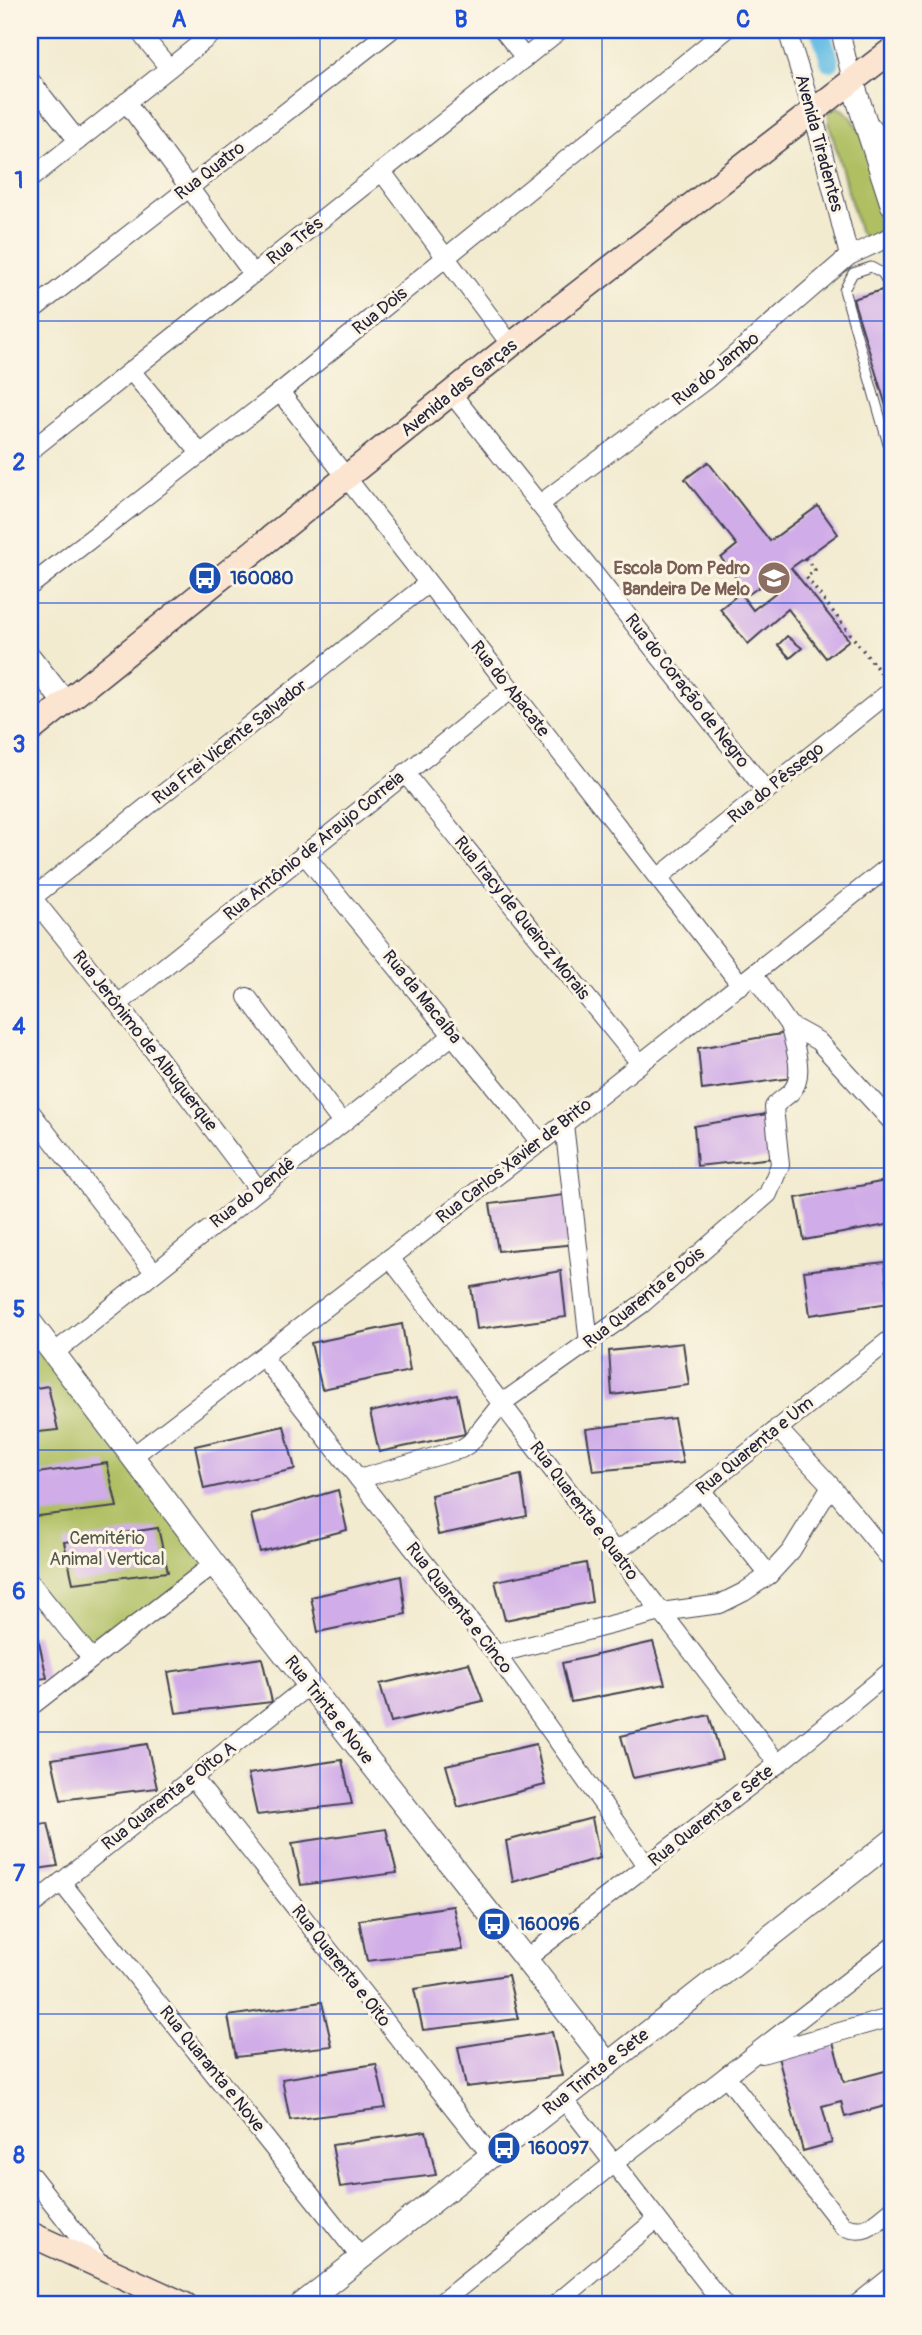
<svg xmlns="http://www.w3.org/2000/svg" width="922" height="2335" viewBox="0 0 922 2335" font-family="Pangolin,sans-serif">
<rect width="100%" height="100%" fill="#fcf5e5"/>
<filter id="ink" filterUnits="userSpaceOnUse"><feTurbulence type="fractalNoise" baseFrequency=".0143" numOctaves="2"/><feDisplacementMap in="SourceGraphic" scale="14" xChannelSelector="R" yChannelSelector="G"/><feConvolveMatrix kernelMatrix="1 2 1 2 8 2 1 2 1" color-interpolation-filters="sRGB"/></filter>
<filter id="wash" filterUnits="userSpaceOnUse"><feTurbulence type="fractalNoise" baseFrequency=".00686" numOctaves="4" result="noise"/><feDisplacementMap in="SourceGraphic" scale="28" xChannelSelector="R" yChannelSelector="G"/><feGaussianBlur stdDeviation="1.57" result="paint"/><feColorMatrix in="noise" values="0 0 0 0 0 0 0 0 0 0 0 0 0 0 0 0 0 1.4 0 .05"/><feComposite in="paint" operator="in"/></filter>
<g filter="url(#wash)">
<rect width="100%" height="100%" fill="#f2ebd0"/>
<g fill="#afbf62" stroke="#68704e" stroke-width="2">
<path d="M837,107C864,114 880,188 890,215V231L865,239L859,231L829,123V112Z"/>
<polygon points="30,1322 214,1564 91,1658 30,1582"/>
</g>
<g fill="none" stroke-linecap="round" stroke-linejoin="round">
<polyline stroke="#67bee4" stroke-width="19" points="820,30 830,62"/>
</g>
<g id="blocks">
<g fill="#d0ace8">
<polygon points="882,290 892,322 892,425 853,299"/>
<polygon points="708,462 770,541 818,506 838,534 791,568 849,640 826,658 788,609 748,644 720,609 740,593 753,610 775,593 766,582 749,594 721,558 737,545 685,479"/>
<polygon points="787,636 802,648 790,658 778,645"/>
<polygon points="787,1033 792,1078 702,1090 698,1048"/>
<polygon points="767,1114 774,1158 697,1166 694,1126"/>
<polygon points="891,1180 892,1224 804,1240 796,1198"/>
<polygon points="572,1194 578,1244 498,1251 490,1204"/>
<polygon points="885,1262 889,1303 810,1315 804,1271"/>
<polygon points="561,1271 566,1317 477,1329 471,1287"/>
<polygon points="402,1324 410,1371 322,1389 311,1343"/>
<polygon points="683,1343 689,1385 612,1395 609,1351"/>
<polygon points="48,1386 58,1430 30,1433 30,1389"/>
<polygon points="457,1394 465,1434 379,1452 370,1412"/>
<polygon points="674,1418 683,1463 593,1471 586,1429"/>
<polygon points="284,1426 295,1469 204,1489 195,1446"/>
<polygon points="107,1463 117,1507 30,1517 30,1474"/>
<polygon points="521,1475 527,1516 438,1535 431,1495"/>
<polygon points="338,1490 347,1530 260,1552 251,1515"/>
<polygon points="158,1528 168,1572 73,1583 64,1542"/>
<polygon points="586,1563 592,1602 505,1620 495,1581"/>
<polygon points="401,1576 406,1614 318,1632 311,1597"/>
<polygon points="37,1634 47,1678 30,1680 30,1636"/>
<polygon points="653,1642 665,1684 571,1702 562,1663"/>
<polygon points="262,1658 272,1702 176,1713 168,1672"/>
<polygon points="469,1663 483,1701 391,1722 380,1684"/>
<polygon points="709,1715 722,1759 633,1778 621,1736"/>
<polygon points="147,1744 157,1788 61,1800 52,1759"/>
<polygon points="536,1744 545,1785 458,1807 446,1765"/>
<polygon points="342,1760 352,1804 257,1815 248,1774"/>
<polygon points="592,1818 600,1858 513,1882 506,1841"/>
<polygon points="48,1823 58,1866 30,1870 30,1825"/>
<polygon points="386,1829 397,1873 301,1885 292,1843"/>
<polygon points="453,1906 463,1950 367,1961 359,1920"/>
<polygon points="508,1975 518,2019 423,2030 414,1989"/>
<polygon points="322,2002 332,2046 236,2057 228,2016"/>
<polygon points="552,2032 562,2076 466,2087 458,2047"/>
<polygon points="833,2042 844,2082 892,2069 892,2089 888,2090 892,2104 845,2117 841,2101 822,2106 832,2143 803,2151 778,2057"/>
<polygon points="376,2064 386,2108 290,2120 282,2079"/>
<polygon points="426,2131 436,2175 340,2187 332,2145"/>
</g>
</g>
</g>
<g filter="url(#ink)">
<use href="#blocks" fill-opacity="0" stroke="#414051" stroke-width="2"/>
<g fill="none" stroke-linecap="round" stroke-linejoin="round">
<defs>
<polyline id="service" points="892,290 882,273 871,267 853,273 844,290 892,458"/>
<g id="minor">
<polyline points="138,30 169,68"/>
<polyline points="503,30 525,58"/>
<polyline points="787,30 813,113 849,256"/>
<polyline points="840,30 852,81"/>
<polyline points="30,80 78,141"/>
<polyline points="126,102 253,274"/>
<polyline points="870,125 892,151"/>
<polyline points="382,172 511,345"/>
<polyline points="30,179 217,30"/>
<polyline points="30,312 391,30"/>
<polyline points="131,371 201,454"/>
<polyline points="280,392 741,985"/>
<polyline points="452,394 766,791"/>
<polyline points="30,451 560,30"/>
<polyline points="540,504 707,379 849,256 892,236"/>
<polyline points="30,586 280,392 726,30"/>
<polyline points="405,773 640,1063"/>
<polyline points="304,854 539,1141"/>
<polyline points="659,877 892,690"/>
<polyline points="30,895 118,1004 258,1189"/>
<polyline points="32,898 427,584"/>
<polyline points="754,975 789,1025 818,1041 892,1122"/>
<polyline points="247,997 342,1123"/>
<polyline points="118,1004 511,689"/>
<polyline points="30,1111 154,1272"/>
<polyline points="564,1124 589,1343"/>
<polyline points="390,1258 778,1764"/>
<polyline points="54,1353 453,1035"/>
<polyline points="263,1357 496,1654 646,1865"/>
<polyline points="777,1428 831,1486 892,1561"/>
<polyline points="133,1456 564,1124 892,864"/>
<path d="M359,1479L461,1449L470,1443L502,1403L642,1304L768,1194L780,1165L774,1107C779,1100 785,1098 791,1092C806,1077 794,1043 789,1025"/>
<polyline points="701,1490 769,1575"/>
<polyline points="616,1552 701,1490 892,1338"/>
<polyline points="30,1582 91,1658"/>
<polyline points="496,1654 661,1612 720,1604 744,1592 769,1575 791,1551 831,1486"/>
<polyline points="30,1707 214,1564"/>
<polyline points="193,1778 490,2154"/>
<polyline points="61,1882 361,2258"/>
<polyline points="30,1907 309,1685"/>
<polyline points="526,1959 778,1764 892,1670"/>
<polyline points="762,2054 892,2017"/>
<path d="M726,2076L843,2226C865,2236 875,2224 892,2210"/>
<polyline points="563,2098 724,2305"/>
<polyline points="30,2174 101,2265"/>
<polyline points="438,2305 614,2163 892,1947"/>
<polyline points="555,2305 657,2219"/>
<polyline points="856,2305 892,2276"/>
</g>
<g id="tertiary">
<polyline points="852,81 892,204"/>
<polyline points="30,658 65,703"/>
<polyline points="30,1322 214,1564 608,2064"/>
<polyline points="301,2305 892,1841"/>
</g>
<g id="secondary">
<polyline points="30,731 511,345 892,50"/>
<polyline points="30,2234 185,2305"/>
</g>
</defs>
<use href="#service" stroke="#414051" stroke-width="11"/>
<use href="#minor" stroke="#414051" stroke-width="20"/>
<use href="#tertiary" stroke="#414051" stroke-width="25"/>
<use href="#secondary" stroke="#414051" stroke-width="27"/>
<polyline stroke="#414051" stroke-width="3.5" stroke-dasharray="2 5" stroke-linecap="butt" points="805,558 815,570 806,577 883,676"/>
<use href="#service" stroke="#fff" stroke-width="9"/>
<use href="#minor" stroke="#fff" stroke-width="18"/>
<use href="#tertiary" stroke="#fff" stroke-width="23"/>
<use href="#secondary" stroke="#fce5d0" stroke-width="24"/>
</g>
</g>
<path fill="none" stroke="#1d4ed8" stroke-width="2" stroke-opacity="0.55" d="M320,30V2305M602,30V2305M30,321H892M30,603H892M30,885H892M30,1168H892M30,1450H892M30,1732H892M30,2014H892"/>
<defs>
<symbol id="bus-disc" viewBox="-11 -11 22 22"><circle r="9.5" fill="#1a4fb4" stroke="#fcf5e5"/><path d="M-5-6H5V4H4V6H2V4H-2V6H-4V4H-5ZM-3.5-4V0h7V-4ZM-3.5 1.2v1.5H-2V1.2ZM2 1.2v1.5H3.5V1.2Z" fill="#fff"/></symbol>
<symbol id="school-disc" viewBox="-11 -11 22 22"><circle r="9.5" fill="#8d6e63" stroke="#fcf5e5"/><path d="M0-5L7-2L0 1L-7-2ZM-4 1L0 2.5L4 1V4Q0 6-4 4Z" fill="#fff"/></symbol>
</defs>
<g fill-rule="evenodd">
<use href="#bus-disc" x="186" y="559" width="38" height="38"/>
<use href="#school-disc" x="755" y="559" width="38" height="38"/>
<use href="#bus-disc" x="475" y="1905" width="38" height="38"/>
<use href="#bus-disc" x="485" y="2129" width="38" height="38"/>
</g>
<g text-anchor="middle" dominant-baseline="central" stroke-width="6" stroke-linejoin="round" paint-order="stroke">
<g font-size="18" fill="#22223b" stroke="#fcf5e5">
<text transform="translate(819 143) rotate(75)">Avenida Tiradentes</text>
<text transform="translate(210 171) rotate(-38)">Rua Quatro</text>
<text transform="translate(295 241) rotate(-38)">Rua Três</text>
<text transform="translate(380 311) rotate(-39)">Rua Dois</text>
<text transform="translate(716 369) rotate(-39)">Rua do Jambo</text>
<text transform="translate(459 388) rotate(-39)">Avenida das Garças</text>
<text transform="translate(510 689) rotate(52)">Rua do Abacate</text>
<text transform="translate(687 691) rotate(52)">Rua do Coração de Negro</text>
<text transform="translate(230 742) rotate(-38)">Rua Frei Vicente Salvador</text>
<text transform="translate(776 783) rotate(-39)">Rua do Pêssego</text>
<text transform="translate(314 846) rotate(-39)">Rua Antônio de Araujo Correia</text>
<text transform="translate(522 918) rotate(51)">Rua Iracy de Queiroz Morais</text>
<text transform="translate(422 997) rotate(51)">Rua da Macaíba</text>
<text transform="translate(145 1041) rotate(52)">Rua Jerônimo de Albuquerque</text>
<text transform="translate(514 1161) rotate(-38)">Rua Carlos Xavier de Brito</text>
<text transform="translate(253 1193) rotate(-38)">Rua do Dendê</text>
<text transform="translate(644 1298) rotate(-39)">Rua Quarenta e Dois</text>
<text transform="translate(755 1446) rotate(-39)">Rua Quarenta e Um</text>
<text transform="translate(584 1511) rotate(53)">Rua Quarenta e Quatro</text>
<text transform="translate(459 1608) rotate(52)">Rua Quarenta e Cinco</text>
<text transform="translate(329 1710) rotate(52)">Rua Trinta e Nove</text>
<text transform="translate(169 1796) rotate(-38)">Rua Quarenta e Oito A</text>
<text transform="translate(711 1816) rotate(-38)">Rua Quarenta e Sete</text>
<text transform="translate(341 1966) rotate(52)">Rua Quarenta e Oito</text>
<text transform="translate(212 2069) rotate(51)">Rua Quaranta e Nove</text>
<text transform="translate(596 2072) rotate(-38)">Rua Trinta e Sete</text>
</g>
<g font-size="18" font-weight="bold" fill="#785e54" stroke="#fcf5e5" text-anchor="end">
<text x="750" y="568">Escola Dom Pedro<tspan x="750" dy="21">Bandeira De Melo</tspan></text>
</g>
<g font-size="18" font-weight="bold" fill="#164399" stroke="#fcf5e5" text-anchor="start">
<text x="230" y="578">160080</text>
<text x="518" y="1924">160096</text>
<text x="528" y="2148">160097</text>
</g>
<g font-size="18" fill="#535949" stroke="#fcf5e5">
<text x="107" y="1538">Cemitério<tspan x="107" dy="21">Animal Vertical</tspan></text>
</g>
</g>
<rect width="922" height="2335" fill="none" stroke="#fcf5e5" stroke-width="77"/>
<rect x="38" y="38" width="846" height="2258" fill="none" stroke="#1d4ed8" stroke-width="2.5"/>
<g font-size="23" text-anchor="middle" font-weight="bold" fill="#1d4ed8">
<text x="179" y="27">A</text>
<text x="461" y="27">B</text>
<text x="743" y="27">C</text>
<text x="19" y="188">1</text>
<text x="19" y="470">2</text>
<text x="19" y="752">3</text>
<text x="19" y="1034">4</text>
<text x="19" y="1317">5</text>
<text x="19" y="1599">6</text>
<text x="19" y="1881">7</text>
<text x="19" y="2163">8</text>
</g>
</svg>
